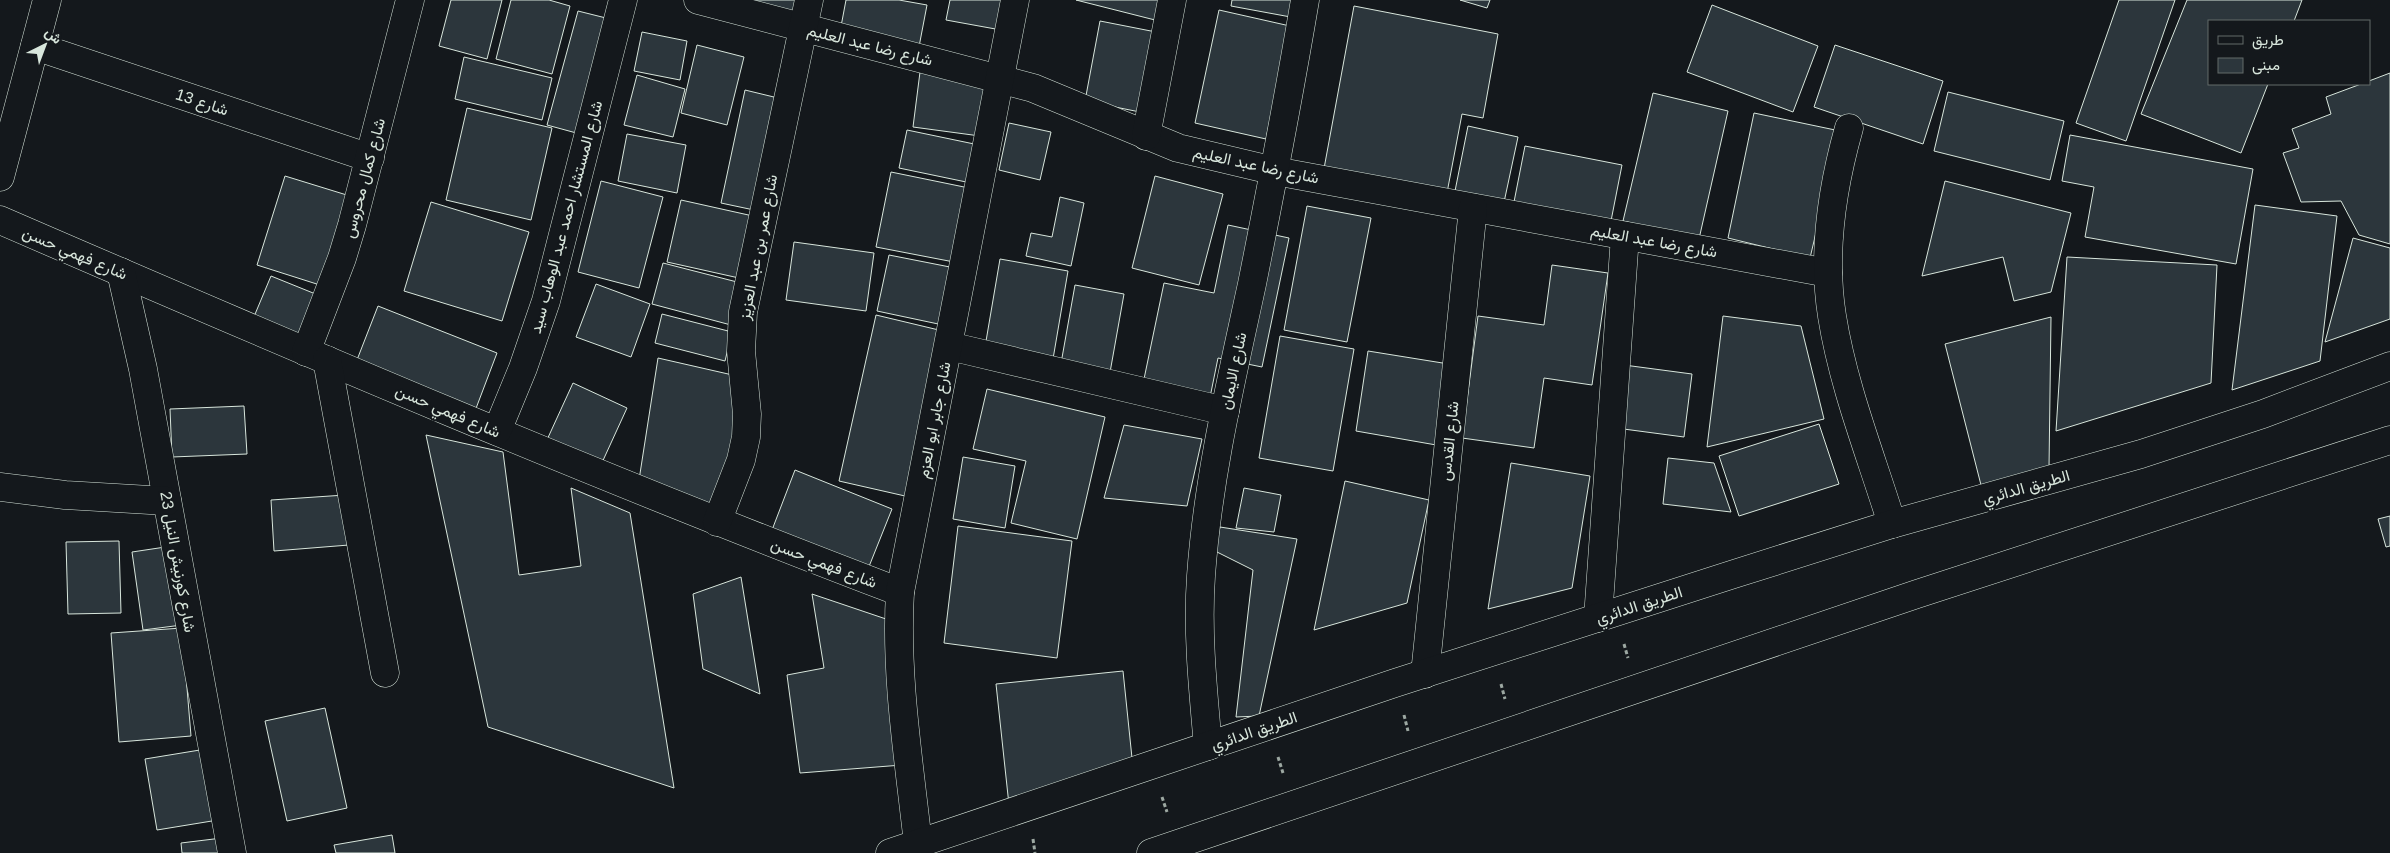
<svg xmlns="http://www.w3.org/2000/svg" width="2390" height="853" viewBox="0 0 2390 853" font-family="Arial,Vazirmatn,sans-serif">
<rect width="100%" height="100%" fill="#14181c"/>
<g fill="#2c363c" stroke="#d8e6dc">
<polygon points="451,0 502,0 487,59 439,46"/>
<polygon points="511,0 549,0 570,6 552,74 496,59"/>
<polygon points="720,0 799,0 795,19"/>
<polygon points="846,0 899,0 927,5 918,52 839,37"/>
<polygon points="950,0 1007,0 1001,30 946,20"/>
<polygon points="1076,0 1160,0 1155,20"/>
<polygon points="1232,0 1299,0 1296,18 1231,6"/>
<polygon points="1460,0 1490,0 1487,8"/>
<polygon points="2119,0 2175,0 2126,141 2076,123"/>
<polygon points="2187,0 2302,0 2294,21 2209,21 2209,84 2268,84 2241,153 2141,114"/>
<polygon points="1712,5 1818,46 1793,112 1687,72"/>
<polygon points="1354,6 1498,34 1483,118 1462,114 1446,198 1323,174"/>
<polygon points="1219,10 1290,26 1266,139 1195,123"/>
<polygon points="578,11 610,19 580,134 547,125"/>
<polygon points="1100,21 1156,32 1140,112 1085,101"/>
<polygon points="642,32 687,41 680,80 634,71"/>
<polygon points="697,45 744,57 727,125 681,113"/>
<polygon points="1835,45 1943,81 1923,144 1814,107"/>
<polygon points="464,57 552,78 542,120 455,99"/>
<polygon points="920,72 988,83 980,136 913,127"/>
<polygon points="2390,73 2390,244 2359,235 2341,201 2301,202 2283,153 2299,148 2292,129 2331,114 2326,97 2361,84 2369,84 2369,81"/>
<polygon points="637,75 685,89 673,137 624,125"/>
<polygon points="745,90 778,98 754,210 721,203"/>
<polygon points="1948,92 2064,121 2050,180 1934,151"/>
<polygon points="1653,93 1728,111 1699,239 1623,221"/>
<polygon points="467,108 552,128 531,220 446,200"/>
<polygon points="1754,113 1840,131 1810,258 1728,238"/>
<polygon points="1009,123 1051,132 1040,180 999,170"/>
<polygon points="1468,126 1518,137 1503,207 1454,196"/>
<polygon points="907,130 979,145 971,183 899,168"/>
<polygon points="627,134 686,145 677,193 618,181"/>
<polygon points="2070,135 2253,169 2236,264 2085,237 2094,187 2062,181"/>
<polygon points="1525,146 1622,165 1610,226 1513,207"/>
<polygon points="891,172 969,188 954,262 876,247"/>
<polygon points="285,176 350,196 323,286 257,265"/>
<polygon points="1155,176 1223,194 1199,285 1132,268"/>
<polygon points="601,181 663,197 639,288 578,272"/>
<polygon points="1945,181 2071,213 2051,292 2014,301 2003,257 1922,276"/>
<polygon points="1060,197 1084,203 1071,266 1026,256 1031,233 1052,237"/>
<polygon points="681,200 753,216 739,278 667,262"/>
<polygon points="431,202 529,232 502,321 404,291"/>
<polygon points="2255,205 2337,216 2320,361 2232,390"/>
<polygon points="1307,206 1371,218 1347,342 1284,330"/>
<polygon points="1228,225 1289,238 1262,367 1218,358 1206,417 1139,403 1164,283 1214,293"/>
<polygon points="2353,238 2390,248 2390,319 2325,342"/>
<polygon points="794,242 874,253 866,311 786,300"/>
<polygon points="889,255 955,268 943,325 877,311"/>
<polygon points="2067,257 2217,265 2211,383 2056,431"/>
<polygon points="1000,259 1068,271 1053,359 985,347"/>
<polygon points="663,263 741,283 731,325 652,304"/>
<polygon points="1552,265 1608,273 1592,385 1544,378 1534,448 1462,438 1478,316 1544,325"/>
<polygon points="271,276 318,295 299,339 253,319"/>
<polygon points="596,284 650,304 631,357 576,337"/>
<polygon points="1075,285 1124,294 1109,378 1060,369"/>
<polygon points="378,306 497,353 475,411 355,365"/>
<polygon points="662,314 732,332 725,361 655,343"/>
<polygon points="876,315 943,331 905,496 839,481"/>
<polygon points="1723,316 1801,326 1824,419 1707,447"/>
<polygon points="2051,317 2049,468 1981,485 1945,344"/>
<polygon points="1280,336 1354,349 1333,471 1259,458"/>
<polygon points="1368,351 1455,365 1442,446 1356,431"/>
<polygon points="658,358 737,376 737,439 710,508 639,480"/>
<polygon points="1624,365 1692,374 1684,437 1616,428"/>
<polygon points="573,383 627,408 600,467 546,442"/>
<polygon points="987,389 1105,417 1077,539 1011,523 1026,461 973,449"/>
<polygon points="244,406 247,454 172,457 170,409"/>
<polygon points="1819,424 1839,484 1739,516 1719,456"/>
<polygon points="1124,425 1202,439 1187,506 1104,498"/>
<polygon points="426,435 503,452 519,575 581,566 571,488 630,513 674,788 488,727"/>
<polygon points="963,457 1015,466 1005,528 953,519"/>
<polygon points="1668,458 1714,463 1731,512 1663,504"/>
<polygon points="1511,463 1590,476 1572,588 1488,609"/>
<polygon points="795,470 892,509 868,569 772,530"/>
<polygon points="1345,481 1429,500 1407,603 1314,630"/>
<polygon points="1244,488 1281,495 1274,532 1236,528"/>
<polygon points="345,495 349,545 274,551 271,500"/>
<polygon points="2390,516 2390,546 2386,547 2378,519"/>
<polygon points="958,526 1072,541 1057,658 944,643"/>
<polygon points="1220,527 1297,539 1259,716 1236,717 1253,570 1215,551"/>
<polygon points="119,541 121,613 68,614 66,542"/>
<polygon points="172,546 182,625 143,630 132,552"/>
<polygon points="741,577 760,694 703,669 693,594"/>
<polygon points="812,594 889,620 902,765 800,773 787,675 824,668"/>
<polygon points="182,628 191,736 119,742 111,633"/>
<polygon points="1123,671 1132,758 1009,805 996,684"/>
<polygon points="325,708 347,808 287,821 265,721"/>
<polygon points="206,749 218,820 157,830 145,759"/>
<polygon points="392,835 395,853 336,853 334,845"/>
<polygon points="222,838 224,853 182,853 181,843"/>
</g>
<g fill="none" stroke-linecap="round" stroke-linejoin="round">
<defs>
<g id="street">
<polyline points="698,0 1033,88 1178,148 1275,171 1828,273"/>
<polyline points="35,46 370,158"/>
<path d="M1849,128C1832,188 1822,253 1832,316C1843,386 1871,456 1892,524"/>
<polyline points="1146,136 1172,0"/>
<polyline points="0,177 47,0"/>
<path d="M0,220C298,349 597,477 900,592"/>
<polyline points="121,272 143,369 232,853"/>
<polyline points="949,346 1225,411"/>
<polyline points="306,352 342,258 352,225 410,0"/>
<polyline points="327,360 385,673"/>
<polyline points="497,431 523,368 546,301 623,0"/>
<polyline points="0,487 65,495 167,501"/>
<polyline points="717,522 741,460 746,437 747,414 741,351 743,312 809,0"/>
<polyline points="1598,618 1625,236"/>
<polyline points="1425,674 1473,208"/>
<path d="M1208,746C1203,690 1197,632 1201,576C1208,477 1231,381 1252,284C1271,189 1289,95 1305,0"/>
<path d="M918,844C909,761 895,676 900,592L1015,0"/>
</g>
<g id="highway">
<polyline points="890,853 1395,683 1734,574 1892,524 2141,454 2263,414 2390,366"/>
<polyline points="1151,853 1917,594 2390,440"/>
</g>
</defs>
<use href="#street" stroke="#d8e6dc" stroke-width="29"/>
<use href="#highway" stroke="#d8e6dc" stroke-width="29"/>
<g stroke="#9da8a2" stroke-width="3" stroke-dasharray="4 2.5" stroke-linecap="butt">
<polyline points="1624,644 1628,658"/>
<polyline points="1501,684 1505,699"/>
<polyline points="1404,715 1408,731"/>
<polyline points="1278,757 1283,773"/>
<polyline points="1162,797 1167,812"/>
<polyline points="1033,839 1035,853"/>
</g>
<use href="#street" stroke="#14181c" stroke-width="28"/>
<use href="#highway" stroke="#14181c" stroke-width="28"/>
</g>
<g text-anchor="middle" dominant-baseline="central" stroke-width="4" stroke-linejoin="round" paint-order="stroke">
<g font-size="16" fill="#d8e6dc" stroke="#14181c">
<text transform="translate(870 45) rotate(14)">شارع رضا عبد العليم</text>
<text transform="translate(202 102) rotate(18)">شارع 13</text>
<text transform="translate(1256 165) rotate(12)">شارع رضا عبد العليم</text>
<text transform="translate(364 178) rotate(-75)">شارع كمال محروس</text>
<text transform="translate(566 217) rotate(-75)">شارع المستشار احمد عبد الوهاب سيد</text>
<text transform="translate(1654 241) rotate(10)">شارع رضا عبد العليم</text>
<text transform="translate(758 247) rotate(-79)">شارع عمر بن عبد العزيز</text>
<text transform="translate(75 253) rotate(23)">شارع فهمي حسن</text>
<text transform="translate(1233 371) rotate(-78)">شارع الايمان</text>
<text transform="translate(448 411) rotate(23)">شارع فهمي حسن</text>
<text transform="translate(934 420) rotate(-79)">شارع جابر ابو العزم</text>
<text transform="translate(1449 441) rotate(-84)">شارع القدس</text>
<text transform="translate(2026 487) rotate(-16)">الطريق الدائري</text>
<text transform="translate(178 562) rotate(80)">شارع كورنيش النيل 23</text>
<text transform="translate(824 563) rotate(21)">شارع فهمي حسن</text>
<text transform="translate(1639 605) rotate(-18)">الطريق الدائري</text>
<text transform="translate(1254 731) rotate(-19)">الطريق الدائري</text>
</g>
</g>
<rect x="2208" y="20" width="162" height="65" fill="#14181c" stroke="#626a69"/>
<rect x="2218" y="36" width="25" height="8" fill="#14181c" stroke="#626a69"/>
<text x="2252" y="45" font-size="15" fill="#d8e6dc">طريق</text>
<rect x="2218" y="58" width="25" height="15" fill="#2c363c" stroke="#626a69"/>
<text x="2252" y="70" font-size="15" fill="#d8e6dc">مبنى</text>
<g transform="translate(45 45) rotate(42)" stroke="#14181c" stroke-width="4" paint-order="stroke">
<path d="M0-4L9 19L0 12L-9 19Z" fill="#d8e6dc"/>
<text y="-8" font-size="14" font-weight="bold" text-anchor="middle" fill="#d8e6dc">ش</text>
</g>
</svg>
